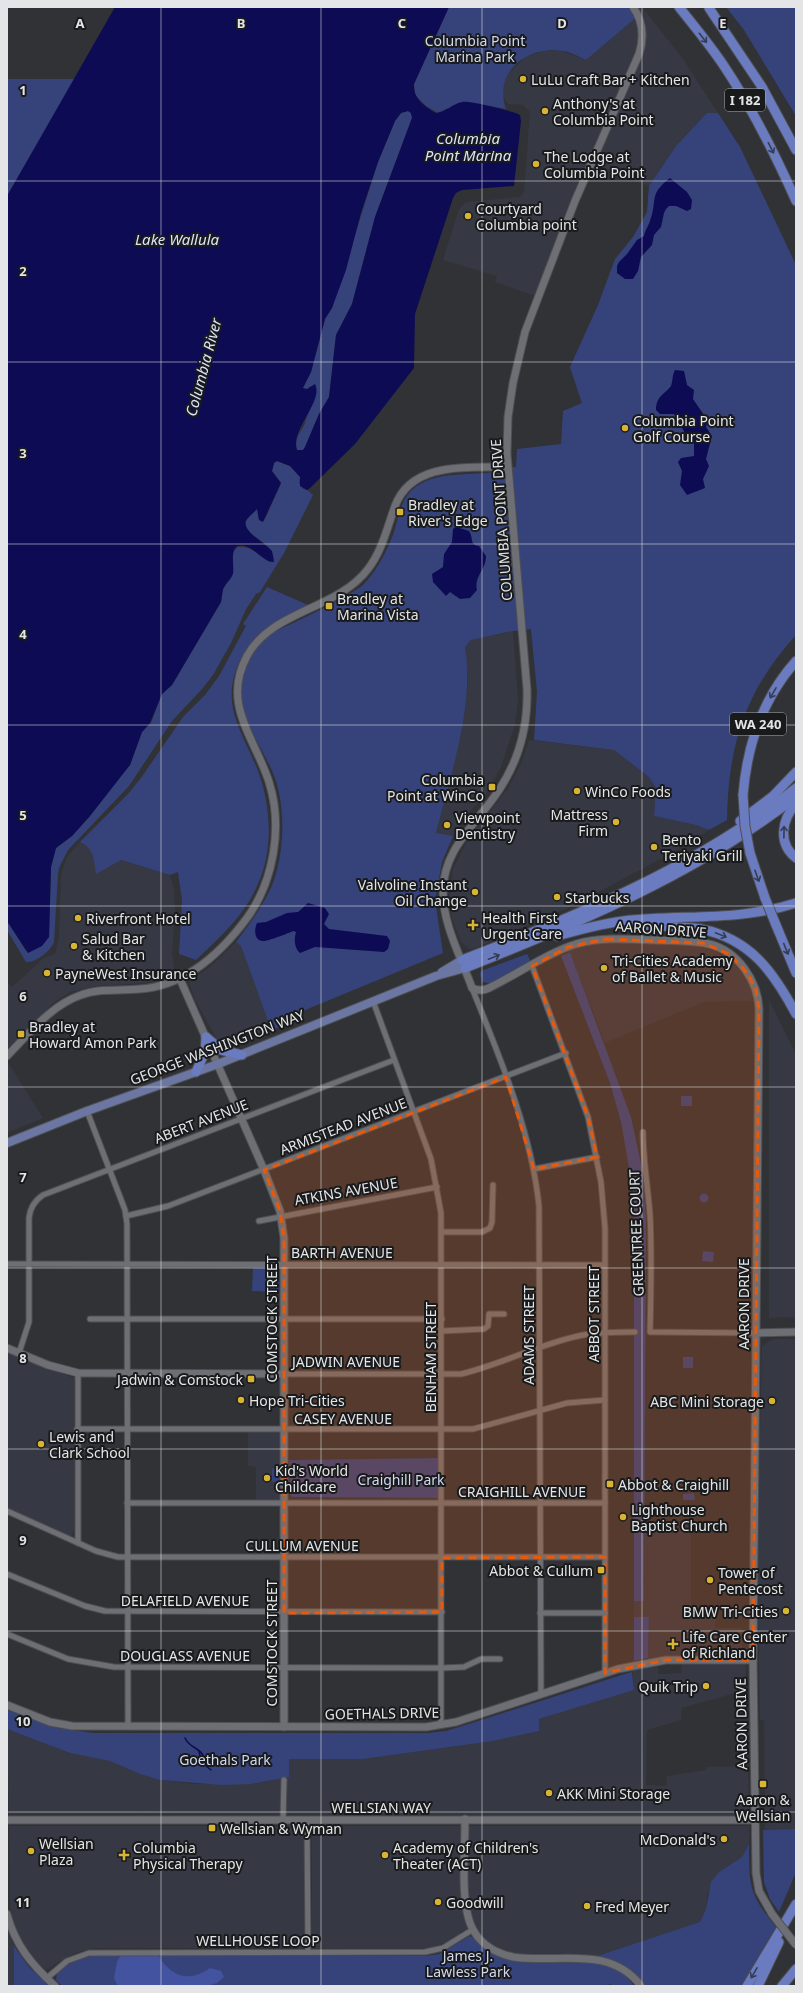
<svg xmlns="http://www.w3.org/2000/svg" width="803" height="1993" viewBox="0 0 803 1993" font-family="'Noto Sans',sans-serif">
<rect width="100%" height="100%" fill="#313236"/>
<g fill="#363943">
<polygon points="640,7 642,7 683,59 718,113 707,113 694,127 676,146 649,186 587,161 571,200 535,296 495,282 497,276 443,260 457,215 461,206 466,202 520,197 524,192 530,112 523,105 508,104 502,95 506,75 527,56 544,51 562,51 586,60 638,16"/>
<polygon points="513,631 518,700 515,724 501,767 485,796 471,810 453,836 436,834 465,708 468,678 465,647 471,640"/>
<polygon points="529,740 614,750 649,777 656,788 654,816 696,825 709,830 655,862 570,907 473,949 469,949 461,942 452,919 450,892 453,869 467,841 509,787 522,761"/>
<polygon points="80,842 88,845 93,852 170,875 174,888 175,909 172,954 175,973 145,983 96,986 70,992 53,1003 7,1050 7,982 12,987 44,958 55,954 59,938 61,875 67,857"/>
<polygon points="236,942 241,946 272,1032 234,1048 228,1048 219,1043 195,1000 189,983 191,980 211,966"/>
<polygon points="622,942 696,946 715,951 732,962 745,976 753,994 753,1001 704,1002 605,1043 569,950 598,943"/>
<polygon points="769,1000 796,1054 796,1317 769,1318"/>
<polygon points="9,1064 43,1118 7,1133 7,1065"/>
<polygon points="773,1339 796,1339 796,1829 765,1830 764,1720 760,1720 758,1610 759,1475 762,1346"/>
<polygon points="7,1352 74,1378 74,1530 71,1537 7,1509"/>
<polygon points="248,1432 281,1432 281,1500 256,1500 256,1467 248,1466"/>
<polygon points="691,1528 691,1615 716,1615 715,1628 742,1628 742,1652 729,1656 685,1656 648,1658 649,1617 634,1617 634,1601 644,1600 645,1529"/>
<polygon points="682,1663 746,1664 746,1690 682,1708 681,1720 647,1730 646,1785 666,1786 667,1776 706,1770 706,1767 748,1766 749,1815 9,1814 7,1729 70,1753 110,1761 140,1774 160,1780 194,1784 251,1784 271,1781 289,1759 363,1759 493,1741 539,1731 539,1719 634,1690 632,1669 658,1665 658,1674 681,1673"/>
<polygon points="9,1826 304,1826 305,1948 96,1948 81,1951 69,1956 46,1970 35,1960 24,1944 16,1928 10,1907"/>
<polygon points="312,1826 461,1826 461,1900 467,1928 446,1942 431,1948 312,1948"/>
<polygon points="468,1826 749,1826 749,1844 742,1857 719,1872 707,1895 706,1909 700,1922 597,1956 520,1955 498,1949 484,1938 473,1924 468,1905"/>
<polygon points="7,1929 14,1946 14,1986 7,1986"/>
</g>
<g fill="#36437a">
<path d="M449,7H640L638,16L586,60C579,57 571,52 563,51C527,45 493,72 506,109L480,104L446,109L438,113L426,106L415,95L414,84Z"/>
<polygon points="726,7 796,7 796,116 744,30"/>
<polygon points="7,79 75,79 7,196"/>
<path d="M408,111L411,113L412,118L375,217L352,304L336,335L329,397L319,414L305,447L303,450H297C293,436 303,432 306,420C308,413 310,407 314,400L311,386L307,389H302L311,372L325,319L332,308L378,162L395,121L401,113Z"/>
<path d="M707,113H718L740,147L796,265V635C745,691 728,746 727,820L709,830L696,825L654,816L656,788L649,777L614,750L534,740L537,692L531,629C510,630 491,636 471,640L465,647C475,704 450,777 436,833L453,836L442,862L435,900L443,953L298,1013L272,1032L241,946L236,942C248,926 260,910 269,892C285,860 287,806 273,773C260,742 236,716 242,680C244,669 254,648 263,640C269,633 281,629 289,625C308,616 327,607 345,596C350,593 357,590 362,586C376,572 386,553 393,535C399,518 400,497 417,486C439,471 468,476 494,472C502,470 507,467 516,467L517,449L561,444L563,411L582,403L570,367L598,305L615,259L633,237L647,212L649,186L676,146Z"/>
<path d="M277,461L290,466L300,477L299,483L303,489L307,490L313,495L284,553L260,592L256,594L246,609L231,643L213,675L202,689L172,721L129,786L68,850L59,868L58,874L54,942C51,951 35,963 26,962L7,930V921L26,951L49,937L51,867L56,848L72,836L90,816L120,775L130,765L142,732L151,723L162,694L172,685L221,602L223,589L230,579L233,570L232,553L238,547C249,546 261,554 269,562L274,560C273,540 245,538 245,522L257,508L259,520L265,519L281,483L272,471L274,463Z"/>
<path d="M267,587L308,605C292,613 276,620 263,631C241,649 227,680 233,709C238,731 250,750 258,771C271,806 274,851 257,886C243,917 220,937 196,960L179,954L182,900L178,872L170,875L121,860L96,874C94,860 94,848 80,842L128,794L141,778L183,717L205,695L219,676L246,626L243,624Z"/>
<polygon points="570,952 631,1117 643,1173 646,1222 644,1601 634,1601 634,1197 621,1122 610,1083 561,956"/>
<polygon points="527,954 531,962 490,983 482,982 480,974 481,971"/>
<rect x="681" y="1096" width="11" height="10"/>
<circle cx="704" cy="1198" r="4.5"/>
<polygon points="703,1251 714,1252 713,1262 702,1261"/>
<polygon points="253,1268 279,1268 279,1292 252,1291"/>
<rect x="683" y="1357" width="10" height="11"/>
<polygon points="439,1458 439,1498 292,1497 290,1495 289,1460"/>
<polygon points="275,1467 279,1467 279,1482 272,1482 272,1469"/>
<polygon points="694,1493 695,1500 683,1500 683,1494"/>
<polygon points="634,1617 649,1617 648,1658 634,1661"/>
<polygon points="631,1672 632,1673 634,1690 539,1719 539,1731 493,1741 363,1759 289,1759 289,1777 251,1784 222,1785 160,1780 140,1774 110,1761 70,1753 7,1729 7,1710 57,1728 93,1733 428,1733 446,1731 472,1723"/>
<polygon points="796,1829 796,1872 779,1912 770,1899 764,1882 763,1830"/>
<path d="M749,1844C749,1886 749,1894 776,1927L741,1986H645C634,1968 618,1960 597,1956L700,1922L706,1909L711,1882L719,1872L742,1857Z"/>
<path d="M470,1936C484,1943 489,1956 509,1960C549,1970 607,1946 634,1986H612L611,1984L604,1986H62L56,1980L57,1973C69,1962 83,1957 99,1955L425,1956L439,1954Z"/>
<polygon points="14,1946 29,1967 49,1986 14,1986"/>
</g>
<path fill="#4353a0" d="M121,1955H158C171,1977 189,1983 210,1968L221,1971L224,1977L217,1983L207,1986H118L114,1978L117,1962Z"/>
<g fill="#0e0b55" fill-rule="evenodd">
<path d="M115,7H449L414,84C413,98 424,106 436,113C446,112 452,104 462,102C468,100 507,110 516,113L520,115L521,121L514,186L462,190L456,193L453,198L415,314L414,368L355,444L310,488L307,490L300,486V477L290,466L277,461L274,463L272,471L281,483L263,522L259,520L257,509C254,513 248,516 246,521C242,531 265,543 272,551L274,562C265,562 257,552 250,548C226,537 235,565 233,574C231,579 227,582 224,587C222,591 222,597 221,602L172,685L162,694L150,723L142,732L130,765L90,816L72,836L56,848L51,867L49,937L42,946L28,953L7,921V196ZM408,111L411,113L412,118L375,217L352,304L336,335L329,397L319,414L305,447L303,450H297C290,430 324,401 315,384L307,389L303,388L311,372L325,319L332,308L346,270L361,213L378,162L395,121L401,113Z"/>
<path d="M670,178L687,192L692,200L691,209L687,211L676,206H669L666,209L664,213L661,227L654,235L652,245L641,257L638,271L633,279H625L617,273V266L619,262L627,254L637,240L644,236C645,230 648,227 650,221C658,199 648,195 670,178Z"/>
<path d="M675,370L684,371L687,385L694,390L693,399C698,406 702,413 708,420L706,427L712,436L706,459L709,466L703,479L705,488L687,495L680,485L682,471L678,462L681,458L694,456V438L685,433L674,414H660L656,410C656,396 665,394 671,386C673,381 672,375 675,370Z"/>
<path d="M456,527L469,531C474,538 469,545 479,546L486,556C486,570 474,576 477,590L470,598L460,599L450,592L446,596L433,582L432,574L443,567L444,554L452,542L453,529Z"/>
<path d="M308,903L325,908L329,914L324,924L329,929L387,936L390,941L388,949L384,952L315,947L300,953C294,948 294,939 296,932L293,931C289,933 266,942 263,941C254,941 254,929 257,923L266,922L287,913L298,912Z"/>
</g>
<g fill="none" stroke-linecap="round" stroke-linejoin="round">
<g stroke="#0e0b55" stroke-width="1.5">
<path d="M185,1738C189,1748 200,1747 204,1757L201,1762L211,1770"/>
<polyline points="199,1751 201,1760"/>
</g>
<defs>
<g id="street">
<polyline points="532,966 588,1117 601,1182 605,1228 605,1673"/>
<path d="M472,988C500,1058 531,1130 539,1206L541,1694"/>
<polyline points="373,1001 431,1159 441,1213 441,1725"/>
<polyline points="87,1111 125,1210 127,1224 128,1726"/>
<path d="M643,1132C643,1160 648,1188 650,1215C652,1254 651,1294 650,1332L756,1333"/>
<polyline points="534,1169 597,1157"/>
<polyline points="126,1216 168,1206 566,1053"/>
<polyline points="259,1221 437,1187"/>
<polyline points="442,1232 482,1232 490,1228 492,1222 493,1185"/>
<polyline points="7,1264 605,1265"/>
<polyline points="90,1319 442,1319"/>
<polyline points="442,1331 484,1329 488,1326 489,1314 504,1314"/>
<path d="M19,1353L29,1322V1218C30,1208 34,1201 43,1195L394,1060"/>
<path d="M284,1374H461C503,1364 541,1343 583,1335C600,1332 618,1332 635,1332"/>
<polyline points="77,1429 473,1429 567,1403 605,1400"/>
<polyline points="127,1503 605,1503"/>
<polyline points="7,1511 96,1551 118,1557 605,1557"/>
<polyline points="78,1543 78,1373"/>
<polyline points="7,1574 85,1606 105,1611 442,1612"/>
<polyline points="540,1613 605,1613"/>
<polyline points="7,1634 68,1659 114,1667 441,1668 464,1667 481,1659 500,1659"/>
<polyline points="283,1820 284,1780"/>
<polyline points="307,1820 308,1952"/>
<polyline points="47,1978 67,1961 89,1953 425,1952 443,1948 472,1930"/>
</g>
<g id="secondary">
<path d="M633,7C643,21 644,38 639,54L575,201L525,332L513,383L508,417L507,454L527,689C528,725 519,760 499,790C477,824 443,848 443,892C443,925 461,957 472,988C478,991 483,991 489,988C516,975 549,952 576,944C602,937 628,939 654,940C672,941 691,940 709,944C738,951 758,981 759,1009L753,1660L756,1873L759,1891L772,1914"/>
<polyline points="180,979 264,1170 280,1211 284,1238 284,1727"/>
<path d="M7,1056C29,1034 51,1005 81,995C99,988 120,991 140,989C185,986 221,953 247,918C274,881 283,826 269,782C255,738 221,704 247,656C272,610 337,610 368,569C382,551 387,528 395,506C412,461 468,468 507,467"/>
<polyline points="756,1333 796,1332"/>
<polyline points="7,1348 48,1365 78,1373 284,1374"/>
<polyline points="7,1705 50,1722 72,1726 426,1727 456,1722 618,1669 666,1660 753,1660"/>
<path d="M465,1819C465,1838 464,1857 464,1875C464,1914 468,1947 513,1957C558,1964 609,1944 641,1986"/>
<polyline points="7,1820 755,1820"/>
<path d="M7,1914C15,1945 32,1965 55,1986"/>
</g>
<g id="primary">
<polyline points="442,972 462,960"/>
<polyline points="7,1143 87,1111 218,1064 436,976 465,968"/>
</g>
<g id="highway">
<path d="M679,7C694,26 710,45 724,66C752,108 775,154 796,201"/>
<polyline points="709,8 762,87 796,150"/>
<path d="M743,795C747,746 762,699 796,661"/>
<path d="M796,804C781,820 778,844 796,858"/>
<polyline points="740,821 773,796 796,772"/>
<polyline points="750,853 765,898"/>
<path d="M643,925C662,926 682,926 701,929C751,939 774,973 796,1014"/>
<polyline points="776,925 796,973"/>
<path d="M557,936C578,930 600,924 623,921C682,914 737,922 796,903"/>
<path d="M462,960C579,915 697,867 796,788"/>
<path d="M465,968C581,922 696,874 796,797"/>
<polyline points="206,1037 221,1050 242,1055"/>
<polyline points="196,1072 205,1052 206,1037"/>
<polyline points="747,1986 796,1904"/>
<polyline points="758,1986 779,1942"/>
<polyline points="782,1986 796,1969"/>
</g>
</defs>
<use href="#street" stroke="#4e4f52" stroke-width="7"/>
<use href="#secondary" stroke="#4e4f52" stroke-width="9"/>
<use href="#primary" stroke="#4e4f52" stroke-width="10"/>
<use href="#highway" stroke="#4e4f52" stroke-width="11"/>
<use href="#street" stroke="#6e6f74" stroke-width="5"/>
<use href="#secondary" stroke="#6e6f74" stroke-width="7"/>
<use href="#primary" stroke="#6c76a2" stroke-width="8"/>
<use href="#highway" stroke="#6a7bc0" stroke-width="9"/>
<defs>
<polyline id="secondary-bridge" points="772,1914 796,1945"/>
<g id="highway-bridge">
<polyline points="743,795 745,826 750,853"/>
<polyline points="765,898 776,925"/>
</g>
</defs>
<use href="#secondary-bridge" stroke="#4e4f52" stroke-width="9" stroke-linecap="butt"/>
<use href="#highway-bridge" stroke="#4e4f52" stroke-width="11" stroke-linecap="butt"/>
<use href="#secondary-bridge" stroke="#6e6f74" stroke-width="7"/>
<use href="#highway-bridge" stroke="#6a7bc0" stroke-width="9"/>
</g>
<defs><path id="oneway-shaft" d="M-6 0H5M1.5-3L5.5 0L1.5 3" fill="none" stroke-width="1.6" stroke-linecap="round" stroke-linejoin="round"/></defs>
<g stroke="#353c55">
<use href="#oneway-shaft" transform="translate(703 38) rotate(52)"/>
<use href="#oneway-shaft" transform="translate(771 148) rotate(63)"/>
<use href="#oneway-shaft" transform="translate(773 693) rotate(120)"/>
<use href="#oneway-shaft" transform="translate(784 832) rotate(-89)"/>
<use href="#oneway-shaft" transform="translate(757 876) rotate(70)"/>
<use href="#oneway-shaft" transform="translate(721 935) rotate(22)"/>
<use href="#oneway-shaft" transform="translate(786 949) rotate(68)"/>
<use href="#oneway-shaft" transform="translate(494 957) rotate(-22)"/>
<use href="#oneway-shaft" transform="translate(754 1973) rotate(120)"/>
</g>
<path fill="#e8590c" fill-opacity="0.2" stroke="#e8590c" stroke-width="3" stroke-dasharray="8 5" stroke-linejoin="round" d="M606,939L703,943L731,955L748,974L756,990L759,1009L753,1660H666L605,1673V1557L442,1558V1612L284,1613V1238L280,1211L264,1170L506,1077L534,1169L597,1157L588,1117L532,966L568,947Z"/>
<path fill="none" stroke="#e4e5e7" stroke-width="1" stroke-opacity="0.55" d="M161,7V1986M321,7V1986M482,7V1986M642,7V1986M7,181H796M7,362H796M7,544H796M7,725H796M7,906H796M7,1087H796M7,1268H796M7,1449H796M7,1631H796M7,1812H796"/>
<g fill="#d8b434" stroke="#191a1c" stroke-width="1.5">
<circle cx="523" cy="79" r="4"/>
<circle cx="545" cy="111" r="4"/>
<circle cx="536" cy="164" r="4"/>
<circle cx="468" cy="216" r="4"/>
<circle cx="625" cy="428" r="4"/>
<rect x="396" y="508" width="8" height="8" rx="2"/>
<rect x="325" y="602" width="8" height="8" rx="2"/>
<rect x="488" y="783" width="8" height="8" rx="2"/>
<circle cx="577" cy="791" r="4"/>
<circle cx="616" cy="822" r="4"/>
<circle cx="447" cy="825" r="4"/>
<circle cx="654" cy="847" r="4"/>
<circle cx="475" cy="892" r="4"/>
<circle cx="557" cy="897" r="4"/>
<circle cx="78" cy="918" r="4"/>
<path d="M471 919h4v4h4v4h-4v4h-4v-4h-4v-4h4z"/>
<circle cx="74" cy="946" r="4"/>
<circle cx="604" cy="968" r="4"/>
<circle cx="47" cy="973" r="4"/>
<rect x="17" y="1030" width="8" height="8" rx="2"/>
<rect x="247" y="1375" width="8" height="8" rx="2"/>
<circle cx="241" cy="1400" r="4"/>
<circle cx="772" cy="1401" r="4"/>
<circle cx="41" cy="1444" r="4"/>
<circle cx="267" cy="1478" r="4"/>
<rect x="606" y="1480" width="8" height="8" rx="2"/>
<circle cx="623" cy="1517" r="4"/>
<rect x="597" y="1566" width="8" height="8" rx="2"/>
<circle cx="710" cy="1580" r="4"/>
<circle cx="786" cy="1611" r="4"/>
<path d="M671 1638h4v4h4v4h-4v4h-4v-4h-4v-4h4z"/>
<circle cx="706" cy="1686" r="4"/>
<rect x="759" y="1780" width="8" height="8" rx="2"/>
<circle cx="549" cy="1793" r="4"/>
<rect x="208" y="1824" width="8" height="8" rx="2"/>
<circle cx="724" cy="1839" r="4"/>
<circle cx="31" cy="1851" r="4"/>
<path d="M122 1849h4v4h4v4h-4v4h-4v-4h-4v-4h4z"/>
<circle cx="385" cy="1855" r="4"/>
<circle cx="438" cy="1902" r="4"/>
<circle cx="587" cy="1906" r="4"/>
</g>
<g text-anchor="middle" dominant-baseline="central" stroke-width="4" stroke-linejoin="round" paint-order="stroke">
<g fill="#191a1c" stroke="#a7a8aa" stroke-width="1">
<rect x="725" y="89" width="40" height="22" rx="3"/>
<rect x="730" y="713" width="56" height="22" rx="3"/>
</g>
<g font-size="13" font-weight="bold" fill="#e4e5e7">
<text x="745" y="100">I 182</text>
<text x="758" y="724">WA 240</text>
</g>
<g font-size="14" fill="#d2d9ef" stroke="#191a1c">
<text x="475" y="40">Columbia Point<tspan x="475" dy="16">Marina Park</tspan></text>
<text x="401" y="1479">Craighill Park</text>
<text x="225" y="1759">Goethals Park</text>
<text x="468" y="1955">James J.<tspan x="468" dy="16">Lawless Park</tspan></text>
</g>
<g font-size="14" fill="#e4e5e7" stroke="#191a1c" text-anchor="start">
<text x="531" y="79">LuLu Craft Bar + Kitchen</text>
<text x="553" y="103">Anthony's at<tspan x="553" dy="16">Columbia Point</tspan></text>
<text x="544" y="156">The Lodge at<tspan x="544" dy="16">Columbia Point</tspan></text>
<text x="476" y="208">Courtyard<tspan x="476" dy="16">Columbia point</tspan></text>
<text x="633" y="420">Columbia Point<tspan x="633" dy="16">Golf Course</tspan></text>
<text x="408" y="504">Bradley at<tspan x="408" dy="16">River's Edge</tspan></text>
<text x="337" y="598">Bradley at<tspan x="337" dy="16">Marina Vista</tspan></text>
<text x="484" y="779" text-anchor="end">Columbia<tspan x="484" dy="16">Point at WinCo</tspan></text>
<text x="585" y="791">WinCo Foods</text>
<text x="608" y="814" text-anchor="end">Mattress<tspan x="608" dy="16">Firm</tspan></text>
<text x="455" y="817">Viewpoint<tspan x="455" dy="16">Dentistry</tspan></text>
<text x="662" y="839">Bento<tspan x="662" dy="16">Teriyaki Grill</tspan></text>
<text x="467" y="884" text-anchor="end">Valvoline Instant<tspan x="467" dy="16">Oil Change</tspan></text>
<text x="565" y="897">Starbucks</text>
<text x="482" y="917">Health First<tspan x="482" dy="16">Urgent Care</tspan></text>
<text x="86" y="918">Riverfront Hotel</text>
<text x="82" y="938">Salud Bar<tspan x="82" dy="16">&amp; Kitchen</tspan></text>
<text x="612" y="960">Tri-Cities Academy<tspan x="612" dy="16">of Ballet &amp; Music</tspan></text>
<text x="55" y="973">PayneWest Insurance</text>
<text x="29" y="1026">Bradley at<tspan x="29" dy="16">Howard Amon Park</tspan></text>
<text x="243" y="1379" text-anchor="end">Jadwin &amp; Comstock</text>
<text x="249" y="1400">Hope Tri-Cities</text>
<text x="764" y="1401" text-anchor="end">ABC Mini Storage</text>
<text x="49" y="1436">Lewis and<tspan x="49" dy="16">Clark School</tspan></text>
<text x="275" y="1470">Kid's World<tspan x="275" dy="16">Childcare</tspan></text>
<text x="618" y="1484">Abbot &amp; Craighill</text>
<text x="631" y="1509">Lighthouse<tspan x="631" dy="16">Baptist Church</tspan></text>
<text x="593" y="1570" text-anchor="end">Abbot &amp; Cullum</text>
<text x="718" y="1572">Tower of<tspan x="718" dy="16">Pentecost</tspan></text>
<text x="778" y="1611" text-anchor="end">BMW Tri-Cities</text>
<text x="682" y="1636">Life Care Center<tspan x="682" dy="16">of Richland</tspan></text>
<text x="698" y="1686" text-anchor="end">Quik Trip</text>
<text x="557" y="1793">AKK Mini Storage</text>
<text x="763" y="1799" text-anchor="middle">Aaron &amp;<tspan x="763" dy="16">Wellsian</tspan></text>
<text x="220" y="1828">Wellsian &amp; Wyman</text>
<text x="716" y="1839" text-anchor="end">McDonald's</text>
<text x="39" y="1843">Wellsian<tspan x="39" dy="16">Plaza</tspan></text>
<text x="133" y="1847">Columbia<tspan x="133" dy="16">Physical Therapy</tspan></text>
<text x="393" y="1847">Academy of Children's<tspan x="393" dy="16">Theater (ACT)</tspan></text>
<text x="446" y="1902">Goodwill</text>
<text x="595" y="1906">Fred Meyer</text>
</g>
<g font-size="14" fill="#e4e5e7" stroke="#191a1c">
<text transform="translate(501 520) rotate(-94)">COLUMBIA POINT DRIVE</text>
<text transform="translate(661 929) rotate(4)">AARON DRIVE</text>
<text transform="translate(217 1047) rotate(-21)">GEORGE WASHINGTON WAY</text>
<text transform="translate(201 1121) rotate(-21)">ABERT AVENUE</text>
<text transform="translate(343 1126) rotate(-21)">ARMISTEAD AVENUE</text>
<text transform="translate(346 1191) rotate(-10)">ATKINS AVENUE</text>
<text transform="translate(636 1233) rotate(-92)">GREENTREE COURT</text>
<text x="342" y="1252">BARTH AVENUE</text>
<text transform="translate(743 1304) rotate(-90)">AARON DRIVE</text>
<text transform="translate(593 1314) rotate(-90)">ABBOT STREET</text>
<text transform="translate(271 1319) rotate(-90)">COMSTOCK STREET</text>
<text transform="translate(528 1335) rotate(-90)">ADAMS STREET</text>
<text transform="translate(430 1357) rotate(-90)">BENHAM STREET</text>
<text x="346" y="1361">JADWIN AVENUE</text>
<text x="343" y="1418">CASEY AVENUE</text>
<text x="522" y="1491">CRAIGHILL AVENUE</text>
<text x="302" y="1545">CULLUM AVENUE</text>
<text x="185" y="1600">DELAFIELD AVENUE</text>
<text transform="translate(271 1643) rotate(-90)">COMSTOCK STREET</text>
<text x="185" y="1655">DOUGLASS AVENUE</text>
<text transform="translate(382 1713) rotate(-1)">GOETHALS DRIVE</text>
<text transform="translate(741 1724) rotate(-91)">AARON DRIVE</text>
<text x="381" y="1807">WELLSIAN WAY</text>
<text x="258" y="1940">WELLHOUSE LOOP</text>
</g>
<g font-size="15" font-style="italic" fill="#dde4fa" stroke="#191a1c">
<text x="468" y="138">Columbia<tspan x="468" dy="17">Point Marina</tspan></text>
<text x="177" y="239">Lake Wallula</text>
<text transform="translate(203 367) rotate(-75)">Columbia River</text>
</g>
</g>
<g font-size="13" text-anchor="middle" font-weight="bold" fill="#e4e5e7" stroke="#191a1c" stroke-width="4" stroke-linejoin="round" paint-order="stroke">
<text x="80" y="28">A</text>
<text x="241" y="28">B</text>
<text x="402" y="28">C</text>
<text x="562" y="28">D</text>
<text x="723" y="28">E</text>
<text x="23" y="95">1</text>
<text x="23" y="276">2</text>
<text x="23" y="458">3</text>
<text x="23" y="639">4</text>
<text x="23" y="820">5</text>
<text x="23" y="1001">6</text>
<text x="23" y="1182">7</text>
<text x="23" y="1363">8</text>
<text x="23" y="1545">9</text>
<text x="23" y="1726">10</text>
<text x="23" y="1907">11</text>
</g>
<rect width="803" height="1993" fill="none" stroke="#e4e5e7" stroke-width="16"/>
</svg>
